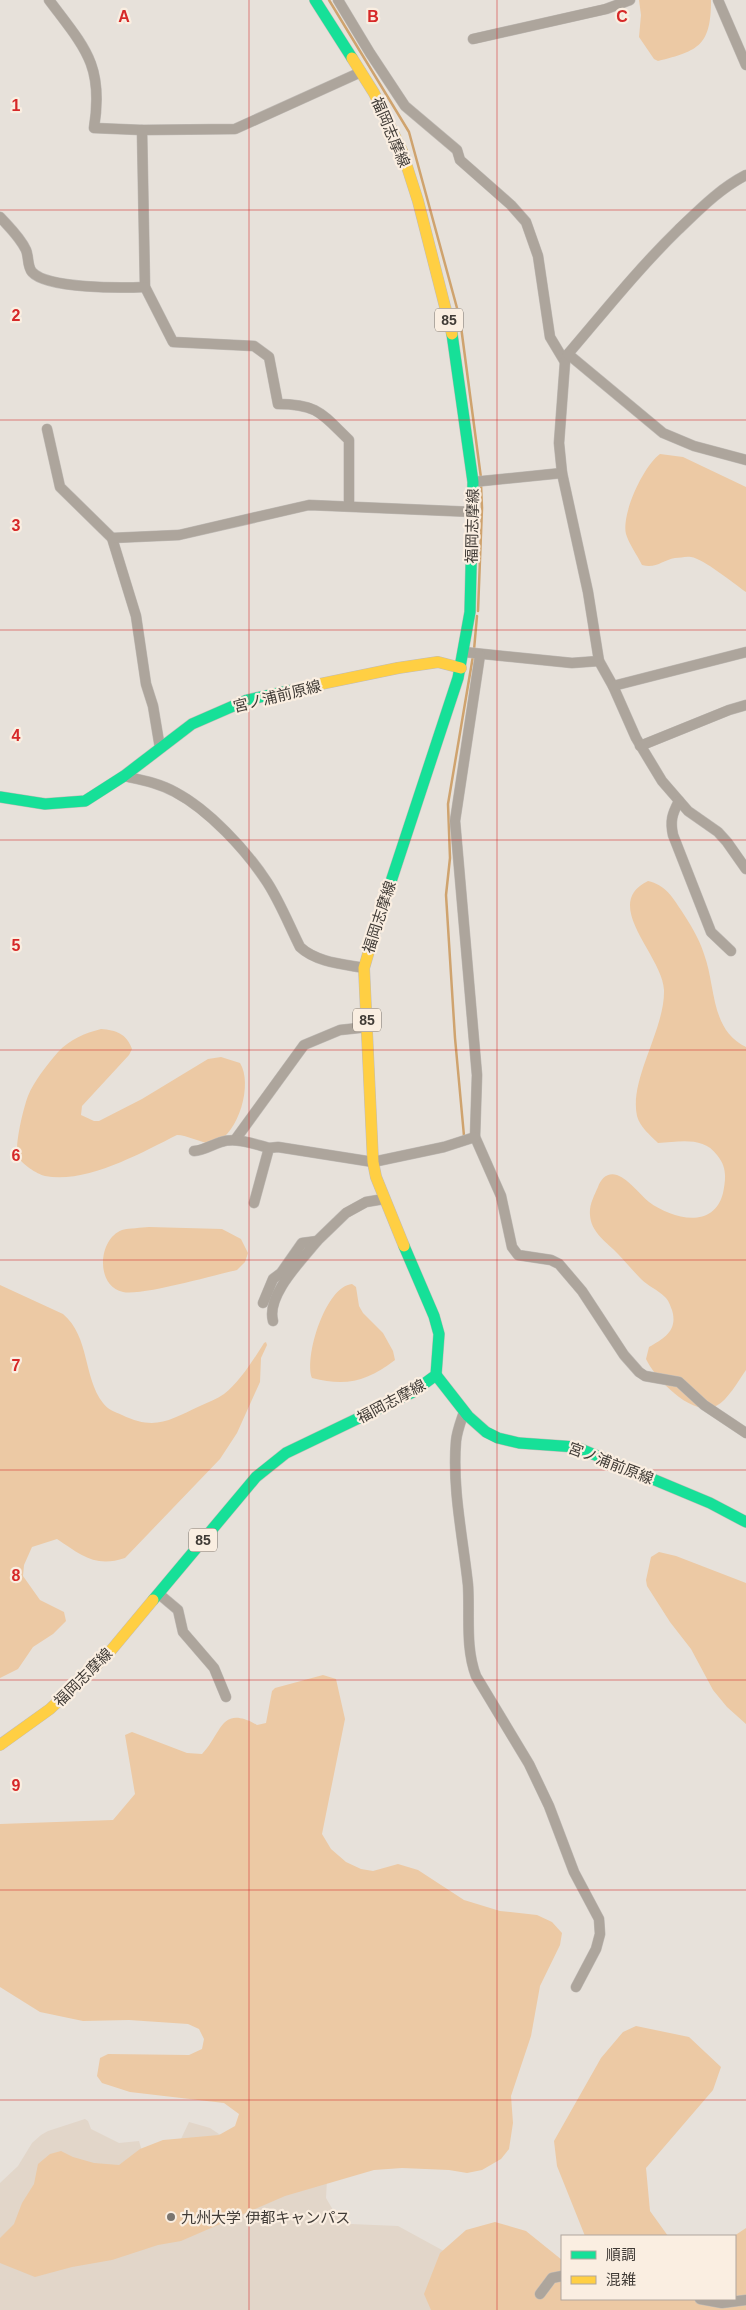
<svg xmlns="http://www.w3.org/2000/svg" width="746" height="2310" viewBox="0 0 746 2310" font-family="Helvetica,'Noto Sans JP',sans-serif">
<rect width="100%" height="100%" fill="#e7e1da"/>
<polygon fill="#e2d6c9" points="85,2119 88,2121 91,2129 119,2143 139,2141 142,2151 179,2152 181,2139 189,2122 210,2128 225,2138 327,2180 326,2198 333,2210 351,2224 398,2226 453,2256 562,2299 711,2310 0,2310 0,2183 18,2166 32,2143 41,2135 48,2131"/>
<g fill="#ecc9a4">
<path d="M639,0H711C711,45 699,51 658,61L654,59L639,37L641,15Z"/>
<path d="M660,454L683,457L746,487V592C733,583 704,559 691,557C686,556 680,558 675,558C663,560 656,569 642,565C637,555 629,544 626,534C621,514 644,465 660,454Z"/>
<path d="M648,881C665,885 672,896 681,910C690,924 699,938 704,954C716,986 710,1030 746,1047V1370C738,1381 728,1400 716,1406C692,1418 655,1378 646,1359L649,1347C665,1338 678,1330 672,1310C670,1305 669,1301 665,1297C658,1290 648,1286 641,1279C633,1271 626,1262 618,1254C607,1242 591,1233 590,1215C589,1205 594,1196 598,1187C601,1178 608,1172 617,1175C630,1180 639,1194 649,1202C672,1219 714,1230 723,1193C726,1178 727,1167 717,1155C703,1136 679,1142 658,1143C650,1135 640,1127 637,1116C629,1079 665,1030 664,990C663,956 600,904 648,881Z"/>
<path d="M101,1029C116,1030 127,1034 132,1049L129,1055L82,1106L81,1115L94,1121H99L142,1099L208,1059L221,1057L240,1063C253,1084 239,1133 215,1143C207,1146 188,1135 177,1135C141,1153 86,1184 45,1176C37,1174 21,1164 18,1156C14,1146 24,1106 28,1096C34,1081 47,1065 58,1052C69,1040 85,1033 101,1029Z"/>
<path d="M149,1227L222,1229L241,1239L248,1253L245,1262L237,1270C214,1275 142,1296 123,1292C95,1286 98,1239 122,1230C130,1228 141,1228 149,1227Z"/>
<path d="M352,1284L356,1287L359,1306L363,1313L383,1333L393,1351L395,1360C367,1381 347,1387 312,1378C304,1356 326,1286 352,1284Z"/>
<path d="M0,1285L63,1314C90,1337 83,1377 103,1403C107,1409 115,1412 122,1415C155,1431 170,1420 200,1406C208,1402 217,1399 224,1394C239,1383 254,1359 264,1343L266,1342L267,1345L261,1358L260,1382L237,1433L220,1459L125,1558C95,1568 81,1555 57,1539L32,1547L24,1565L23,1576L40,1600L64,1612L66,1621L53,1634L33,1647L18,1669L0,1678Z"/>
<polygon points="659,1552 676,1556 746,1583 746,1724 727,1707 713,1690 691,1649 670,1622 647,1586 646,1580 651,1557"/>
<path d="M323,1675L336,1679L345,1719L322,1834L331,1849L346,1862L361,1869L373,1871L398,1864L418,1870L464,1900L500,1911L537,1915L552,1922L562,1933L560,1945L540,1986L531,2036L511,2096L513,2123L509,2149L501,2159L482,2170L467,2173L449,2170L402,2168L374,2170L285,2196L181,2241L158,2245L112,2260L72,2267L35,2277L0,2263V2238L14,2224L22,2203L34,2184L38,2164L50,2154L61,2151L73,2157L94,2163L119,2165L140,2149L163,2140L219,2135L235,2126L239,2114L224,2103L130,2092L102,2083L97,2076L100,2058L108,2054L189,2055L202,2049L204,2039L199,2029L188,2024L129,2020L83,2021L40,2012L0,1987V1824L113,1820L135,1794L125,1735L132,1732L187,1753L202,1754C222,1734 220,1704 257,1725L266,1723L272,1691L275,1688Z"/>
<polygon points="636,2026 689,2037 721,2067 713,2090 646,2168 650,2211 668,2236 585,2236 557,2166 554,2141 601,2058 623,2032"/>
<polygon points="495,2222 526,2231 562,2260 562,2299 735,2299 734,2236 746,2228 746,2310 431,2310 424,2294 440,2253 466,2230"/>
</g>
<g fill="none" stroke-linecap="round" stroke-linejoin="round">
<g stroke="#cfa36e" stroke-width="2.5">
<polyline points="329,0 409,132 460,319 481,478"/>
<polyline points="478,611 482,508 481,484"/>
<polyline points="474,650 477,616"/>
<polyline points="464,1136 455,1038 446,895 450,858 448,804 473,656"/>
</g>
<defs>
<g id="street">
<path d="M49,0C85,48 104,65 94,128L142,130L235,129L361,72"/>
<polyline points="338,0 370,53 405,106 457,150 460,160 511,205 526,222 538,256 550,337 565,362"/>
<polyline points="718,0 746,65"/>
<polyline points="473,39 606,9 630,0"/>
<path d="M142,130L145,287L173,342L254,346L269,357L278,404C318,404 322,414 349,440V506"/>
<path d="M746,175C719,189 699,210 678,230C638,269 604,312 568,354L565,362L559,443L562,473L588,592L599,661L613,686L636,738L662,781L688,811L718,832L727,842L746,869"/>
<path d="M0,217C9,227 20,237 26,250C29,257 27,266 32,272C47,289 123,288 145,287"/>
<polyline points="568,354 663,433 694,446 746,460"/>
<polyline points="47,429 60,487 112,538 136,616 146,684 153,706 160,748"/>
<polyline points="473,482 562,473"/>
<polyline points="112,538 179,535 309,505 474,512"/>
<polyline points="464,652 572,663 599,661"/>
<polyline points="480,655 455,821 477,1075 475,1137 501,1196 512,1247 518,1255 551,1260 559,1264 582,1291 624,1355 639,1372 645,1376 679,1382 704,1405 746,1433"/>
<polyline points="613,686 746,652"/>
<polyline points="640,746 729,710 746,705"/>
<path d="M124,776C142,780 159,783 175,792C209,810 246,850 267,882C280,902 289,925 300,947C316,962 342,964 364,968"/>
<path d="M679,801C672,814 670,821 673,835L711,932L731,951"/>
<polyline points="235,1140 304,1045 340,1030 368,1027"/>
<path d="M194,1151C205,1150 211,1145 221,1142C236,1137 254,1144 269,1148"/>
<polyline points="254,1203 269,1148 278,1147 373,1162 444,1147 475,1137"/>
<polyline points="263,1303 273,1279 281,1273 302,1243 317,1241 346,1213 366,1202 384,1199"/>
<path d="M273,1321C266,1295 302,1260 317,1241"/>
<path d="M464,1412C461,1421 457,1431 456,1441C452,1489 463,1538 468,1585C470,1615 465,1647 476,1676L529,1764L549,1806L574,1872L599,1919L600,1934L596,1949L576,1987"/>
<polyline points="159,1594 178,1610 183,1632 214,1668 226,1697"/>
<polyline points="540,2294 552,2278 562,2276"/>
<polyline points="700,2299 722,2303 746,2300"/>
</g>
<g id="fast">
<polyline points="315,0 352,58"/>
<polyline points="0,797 45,804 85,801 124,776 192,724 247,700 306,687"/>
<polyline points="375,930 458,678 470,612 473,482 452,334"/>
<polyline points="436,1375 468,1416 486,1432 498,1438 519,1443 576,1447 710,1503 746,1522"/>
<polyline points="153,1600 256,1477 286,1453 413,1392 436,1375 439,1334 434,1316 404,1246"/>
</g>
<g id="slow">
<polyline points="352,58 374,93 402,151 418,201 452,334"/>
<polyline points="306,687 398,668 438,662 461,668"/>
<polyline points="375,930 364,968 373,1162 376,1177 404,1246"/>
<polyline points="0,1745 50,1709 108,1654 153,1600"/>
</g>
</defs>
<use href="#street" stroke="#c1bcb7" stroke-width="11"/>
<use href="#fast" stroke="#c1bcb7" stroke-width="12"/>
<use href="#slow" stroke="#c1bcb7" stroke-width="12"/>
<use href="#street" stroke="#ada59c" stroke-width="10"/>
<use href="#fast" stroke="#16e098" stroke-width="11"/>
<use href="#slow" stroke="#ffcf43" stroke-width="11"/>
</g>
<path fill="none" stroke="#d62828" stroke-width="1" stroke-opacity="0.55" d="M249,0V2310M497,0V2310M0,210H746M0,420H746M0,630H746M0,840H746M0,1050H746M0,1260H746M0,1470H746M0,1680H746M0,1890H746M0,2100H746"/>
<circle fill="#7a756f" stroke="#faeee1" stroke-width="2" cx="171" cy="2217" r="5"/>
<g text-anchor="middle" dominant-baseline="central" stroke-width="4.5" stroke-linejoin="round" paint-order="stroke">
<g fill="#faeee1" stroke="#787169" stroke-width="1">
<rect x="435" y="308.5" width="28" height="23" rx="4"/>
<rect x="353" y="1008.5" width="28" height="23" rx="4"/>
<rect x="189" y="1528.5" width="28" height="23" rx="4"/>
</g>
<g font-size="14" font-weight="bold" fill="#403b36">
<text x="449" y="320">85</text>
<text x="367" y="1020">85</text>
<text x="203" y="1540">85</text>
</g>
<g font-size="15" fill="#403b36" stroke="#faeee1">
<text transform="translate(391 132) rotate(67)">福岡志摩線</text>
<text transform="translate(472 526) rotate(-89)">福岡志摩線</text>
<text transform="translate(277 696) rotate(-14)">宮ノ浦前原線</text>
<text transform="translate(379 917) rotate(-72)">福岡志摩線</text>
<text transform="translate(391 1401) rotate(-28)">福岡志摩線</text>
<text transform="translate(611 1463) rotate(21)">宮ノ浦前原線</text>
<text transform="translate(83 1677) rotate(-45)">福岡志摩線</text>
</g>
<g font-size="15" fill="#403b36" stroke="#faeee1" text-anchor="start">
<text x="181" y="2217">九州大学 伊都キャンパス</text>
</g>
</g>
<g font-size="16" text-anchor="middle" font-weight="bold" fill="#d62828" stroke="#faeee1" stroke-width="4.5" stroke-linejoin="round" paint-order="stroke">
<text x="124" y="22">A</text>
<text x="373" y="22">B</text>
<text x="622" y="22">C</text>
<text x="16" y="111">1</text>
<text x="16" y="321">2</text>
<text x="16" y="531">3</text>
<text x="16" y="741">4</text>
<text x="16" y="951">5</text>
<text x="16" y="1161">6</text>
<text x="16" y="1371">7</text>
<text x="16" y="1581">8</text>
<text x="16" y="1791">9</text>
</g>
<rect x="561" y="2235" width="175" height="65" fill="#faeee1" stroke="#b0a69d"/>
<rect x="571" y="2251" width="25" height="8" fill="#16e098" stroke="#b0a69d"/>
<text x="606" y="2260" font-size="15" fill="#403b36">順調</text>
<rect x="571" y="2276" width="25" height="8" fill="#ffcf43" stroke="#b0a69d"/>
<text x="606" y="2285" font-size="15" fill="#403b36">混雑</text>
</svg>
